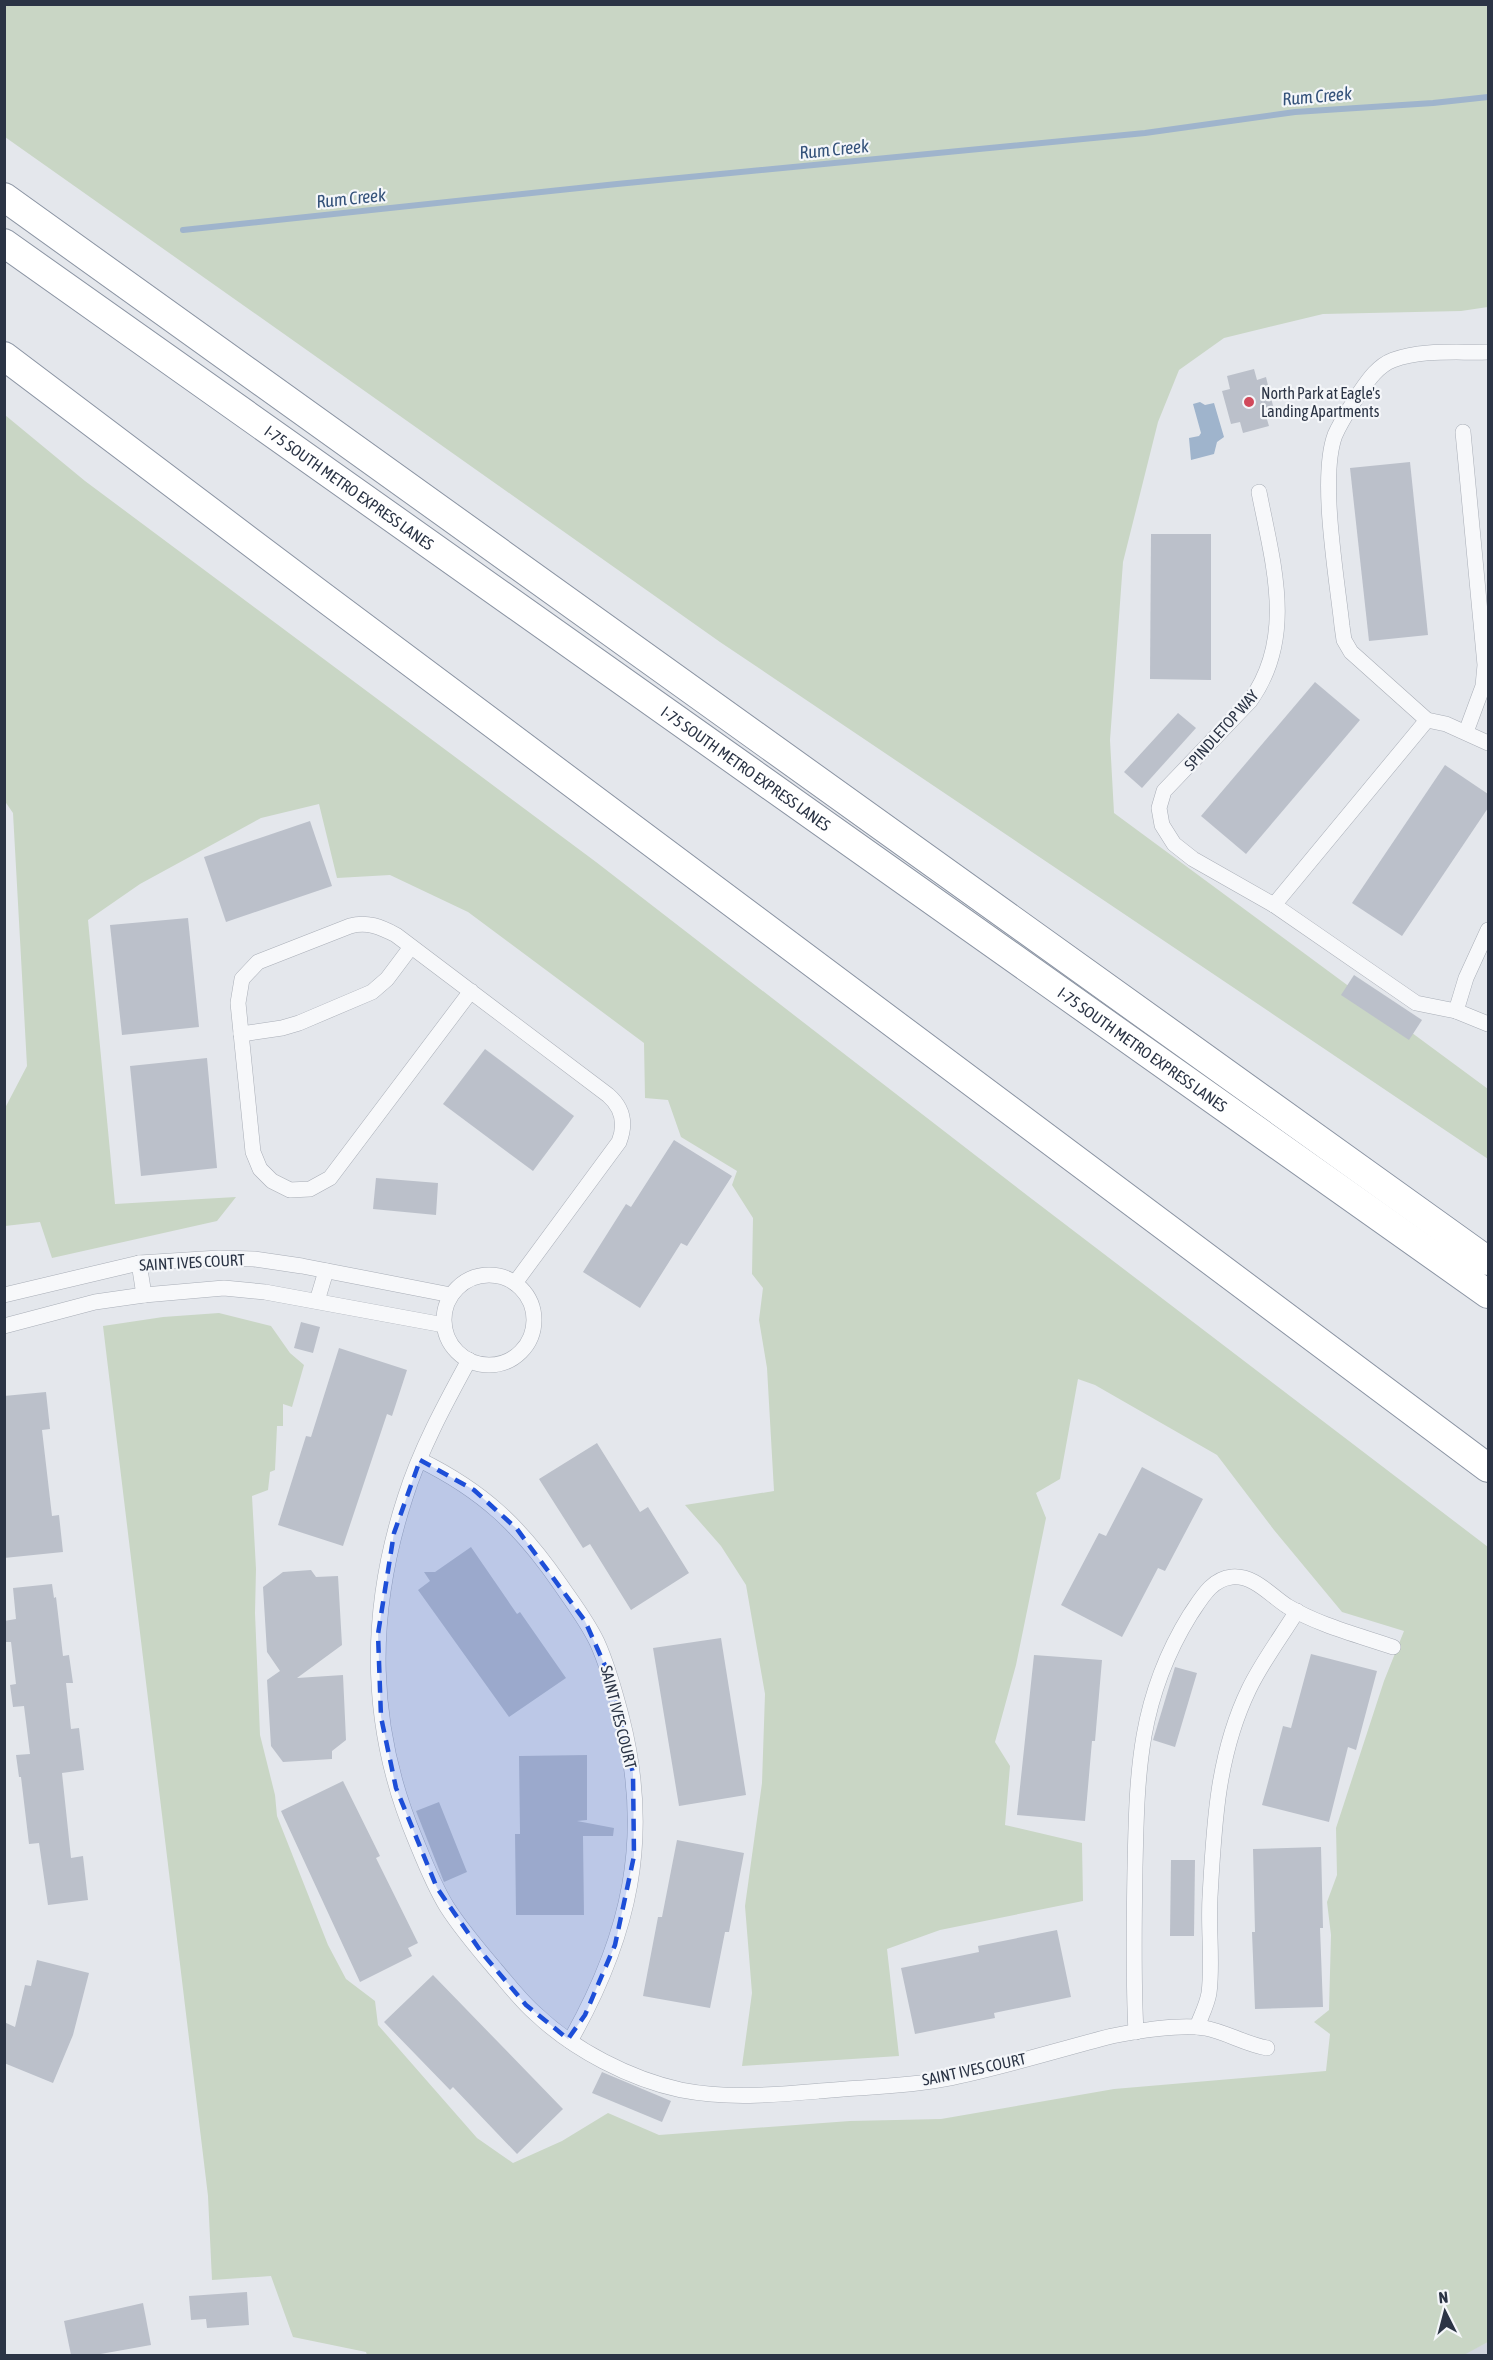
<svg xmlns="http://www.w3.org/2000/svg" width="1493" height="2360" viewBox="0 0 1493 2360" font-family="'Asap Condensed',sans-serif">
<rect width="100%" height="100%" fill="#e4e7ec"/>
<polygon fill="#d2d6de" points="1488,2342 1488,2355 1462,2355"/>
<g fill="#c9d6c5">
<polygon points="4,5 1488,5 1488,307 1461,311 1323,314 1224,338 1179,370 1158,422 1123,562 1110,740 1114,813 1488,1089 1488,1159 720,642 5,137"/>
<polygon points="5,415 85,481 596,862 1028,1196 1488,1547 1488,2342 1462,2356 367,2355 366,2352 293,2337 271,2276 212,2280 208,2196 103,1326 163,1317 219,1313 271,1326 290,1353 304,1365 292,1407 283,1404 283,1426 277,1426 275,1470 270,1472 268,1490 252,1496 256,1569 255,1613 260,1735 275,1795 277,1816 328,1945 346,1979 375,2001 378,2025 477,2138 513,2163 562,2141 608,2113 659,2135 850,2121 941,2119 1114,2089 1326,2071 1330,2034 1314,2022 1329,2010 1331,1935 1327,1902 1337,1875 1336,1828 1384,1681 1404,1631 1342,1612 1274,1530 1217,1455 1095,1385 1078,1379 1060,1479 1036,1493 1046,1518 1016,1665 995,1742 1010,1766 1005,1825 1082,1843 1083,1901 940,1930 887,1949 899,2056 742,2066 752,1993 745,1906 762,1783 765,1694 746,1585 721,1546 685,1505 774,1491 767,1368 759,1320 763,1288 752,1274 753,1218 732,1185 737,1171 681,1137 668,1100 645,1098 644,1043 468,912 390,875 337,878 319,804 261,818 140,884 88,920 115,1204 236,1197 217,1221 52,1258 40,1222 5,1226 4,1110 27,1066 13,813 4,800"/>
</g>
<polygon fill="#9fb4cc" points="1200,402 1205,405 1214,403 1224,437 1217,442 1214,454 1191,460 1189,438 1199,436 1201,433 1193,404"/>
<g fill="none" stroke-linecap="round" stroke-linejoin="round">
<polyline stroke="#9fb4cc" stroke-width="6" points="183,230 617,184 1145,133 1295,112 1433,103 1488,97"/>
</g>
<g fill="#bbc0ca">
<polygon points="1254,369 1257,380 1266,377 1275,414 1266,416 1269,426 1243,433 1240,422 1231,424 1222,391 1230,389 1227,376"/>
<polygon points="1410,462 1428,635 1369,641 1350,468"/>
<polygon points="1151,534 1211,534 1211,680 1150,679"/>
<polygon points="1315,682 1360,720 1246,854 1201,816"/>
<polygon points="1178,713 1196,728 1142,788 1124,772"/>
<polygon points="1445,765 1488,794 1488,808 1402,936 1352,903"/>
<polygon points="310,821 332,886 226,922 204,857"/>
<polygon points="188,918 199,1027 122,1035 110,925"/>
<polygon points="1354,975 1422,1020 1409,1040 1341,995"/>
<polygon points="485,1049 574,1116 533,1171 443,1104"/>
<polygon points="207,1058 217,1168 141,1176 130,1066"/>
<polygon points="674,1140 732,1176 687,1246 681,1243 640,1308 583,1272 626,1204 631,1207"/>
<polygon points="376,1178 438,1183 436,1215 373,1209"/>
<polygon points="301,1322 320,1327 313,1353 294,1348"/>
<polygon points="339,1348 407,1370 392,1416 387,1414 343,1546 278,1525 306,1436 311,1437"/>
<polygon points="46,1392 50,1429 42,1430 52,1516 59,1515 63,1552 4,1558 4,1396"/>
<polygon points="597,1443 640,1512 648,1507 689,1573 631,1610 590,1544 583,1548 539,1479"/>
<polygon points="1142,1467 1203,1499 1165,1571 1158,1568 1122,1637 1061,1605 1099,1533 1106,1536"/>
<polygon points="471,1547 517,1614 520,1612 566,1678 509,1717 418,1590 430,1581 424,1572 435,1572"/>
<polygon points="311,1570 316,1577 338,1576 342,1645 297,1678 343,1675 346,1740 332,1751 332,1759 283,1762 271,1746 267,1680 280,1671 267,1652 263,1587 283,1572"/>
<polygon points="52,1584 54,1598 56,1597 63,1656 69,1655 73,1683 66,1683 71,1729 79,1728 84,1770 62,1773 71,1858 83,1856 88,1900 48,1905 39,1843 29,1844 21,1777 19,1777 16,1755 30,1754 24,1706 13,1707 10,1685 16,1684 11,1642 6,1642 4,1621 16,1619 13,1588"/>
<polygon points="721,1638 746,1795 679,1806 653,1648"/>
<polygon points="1311,1654 1377,1671 1356,1750 1348,1747 1329,1822 1262,1805 1283,1726 1291,1728"/>
<polygon points="1034,1655 1102,1660 1095,1741 1092,1741 1085,1821 1017,1815"/>
<polygon points="1175,1667 1197,1673 1175,1747 1153,1740"/>
<polygon points="587,1755 587,1820 577,1821 614,1828 613,1836 583,1836 584,1915 516,1915 515,1834 520,1834 519,1756"/>
<polygon points="343,1781 380,1856 376,1858 418,1943 408,1948 412,1956 360,1982 281,1811"/>
<polygon points="439,1802 467,1872 444,1882 416,1811"/>
<polygon points="677,1840 744,1853 729,1932 725,1932 710,2008 643,1996 658,1917 662,1917"/>
<polygon points="1321,1847 1323,1928 1320,1928 1323,2007 1255,2009 1252,1932 1255,1932 1253,1849"/>
<polygon points="1171,1860 1195,1860 1194,1936 1170,1936"/>
<polygon points="1057,1930 1071,1997 994,2013 995,2018 915,2034 901,1968 979,1952 978,1946"/>
<polygon points="37,1960 89,1973 73,2035 53,2083 4,2063 4,2022 15,2027 25,1985 31,1986"/>
<polygon points="433,1975 563,2109 517,2154 453,2087 450,2090 384,2022"/>
<polygon points="602,2072 671,2101 662,2122 592,2093"/>
<polygon points="247,2292 249,2325 207,2328 206,2319 191,2320 189,2296"/>
<polygon points="143,2303 151,2345 95,2355 71,2355 64,2321"/>
</g>
<g fill="none" stroke-linecap="round" stroke-linejoin="round">
<defs>
<g id="street">
<path d="M1488,352C1457,353 1423,349 1393,360C1377,366 1367,382 1358,395C1350,408 1341,421 1335,435C1319,478 1337,578 1342,626L1344,640L1351,652L1427,720L1446,724L1488,743"/>
<polyline points="1463,432 1485,665 1483,686 1466,732"/>
<path d="M1259,492C1273,564 1296,637 1250,701L1164,791L1159,808L1162,825L1174,844L1193,859L1274,905L1416,1003L1456,1011L1488,1024"/>
<polyline points="1274,905 1427,720"/>
<path d="M471,991L330,1178L310,1189L290,1190L272,1181L260,1169L253,1152L238,1003L242,979L258,962L350,926C367,921 381,927 396,935L608,1095C623,1108 626,1124 619,1142L515,1283"/>
<polyline points="1456,1011 1466,978 1488,930"/>
<polyline points="241,1034 282,1028 299,1023 372,992 387,979 411,947"/>
<polyline points="139,1263 144,1295"/>
<circle cx="489" cy="1320" r="45"/>
<polyline points="4,1295 139,1263 219,1258 254,1259 302,1266 451,1295"/>
<polyline points="317,1301 326,1271"/>
<polyline points="4,1326 95,1302 144,1295 224,1288 265,1292 444,1325"/>
<path d="M469,1360C445,1404 420,1450 405,1498C367,1615 368,1728 416,1841C425,1863 434,1886 447,1907C461,1929 479,1950 496,1970C509,1985 521,2001 536,2014C574,2050 630,2079 681,2090C728,2099 773,2095 820,2091C861,2087 905,2087 945,2079C1001,2068 1057,2050 1112,2036C1137,2031 1181,2024 1205,2028C1226,2032 1245,2044 1267,2048"/>
<path d="M420,1460C483,1491 520,1526 560,1584C573,1603 587,1621 597,1642C608,1666 615,1692 622,1719C652,1838 630,1935 570,2041"/>
<path d="M1197,2027C1201,2016 1207,2005 1209,1993C1213,1962 1208,1929 1210,1897C1214,1825 1217,1755 1249,1689C1262,1662 1281,1637 1297,1611"/>
<path d="M1136,2032C1133,1977 1134,1923 1135,1868C1137,1773 1138,1699 1190,1615C1201,1599 1211,1579 1232,1577C1254,1575 1270,1595 1287,1606C1318,1625 1358,1635 1393,1647"/>
</g>
<g id="highway">
<polyline points="4,197 1488,1261"/>
<path id="s1" d="M4,243L1488,1294"/>
<polyline points="4,356 322,596 1488,1468"/>
</g>
</defs>
<use href="#street" stroke="#a9aeb7" stroke-width="16"/>
<use href="#highway" stroke="#8b94a3" stroke-width="30"/>
<use href="#street" stroke="#f7f8fa" stroke-width="15"/>
<use href="#highway" stroke="#fff" stroke-width="28"/>
</g>
<path fill="#1d4ed8" fill-opacity="0.2" stroke="#1d4ed8" stroke-width="4.5" stroke-dasharray="12 8" stroke-linejoin="round" d="M420,1460L474,1490L517,1529L585,1621L611,1679L633,1773L634,1856L615,1945L585,2015L568,2039L526,2005L482,1953L437,1888L396,1788L381,1717L378,1634L394,1533Z"/>
<circle fill="#d1495b" stroke="#f4f6f9" stroke-width="2" cx="1249" cy="402" r="6"/>
<g text-anchor="middle" dominant-baseline="central" stroke-width="4.5" stroke-linejoin="round" paint-order="stroke">
<g font-size="16" fill="#2b3445" stroke="#f4f6f9" text-anchor="start">
<text x="1261" y="393">North Park at Eagle's<tspan x="1261" dy="18">Landing Apartments</tspan></text>
</g>
<g font-size="16" fill="#2b3445" stroke="#f4f6f9">
<text stroke="none"><textPath href="#s1" startOffset="423">I-75 SOUTH METRO EXPRESS LANES</textPath></text>
<text transform="translate(1221 730) rotate(-48)">SPINDLETOP WAY</text>
<text stroke="none"><textPath href="#s1" startOffset="909">I-75 SOUTH METRO EXPRESS LANES</textPath></text>
<text stroke="none"><textPath href="#s1" startOffset="1395">I-75 SOUTH METRO EXPRESS LANES</textPath></text>
<text transform="translate(192 1262) rotate(-3)">SAINT IVES COURT</text>
<text transform="translate(619 1717) rotate(76)">SAINT IVES COURT</text>
<text transform="translate(974 2069) rotate(-12)">SAINT IVES COURT</text>
</g>
<g font-size="18" font-style="italic" fill="#34527a" stroke="#f4f6f9">
<text transform="translate(1317 96) rotate(-5)">Rum Creek</text>
<text transform="translate(834 149) rotate(-6)">Rum Creek</text>
<text transform="translate(351 198) rotate(-6)">Rum Creek</text>
</g>
</g>
<rect width="1493" height="2360" fill="none" stroke="#2b3445" stroke-width="12"/>
<g transform="translate(1445 2312) rotate(354)" stroke="#f4f6f9" stroke-width="4.5" paint-order="stroke">
<path d="M0-4.5L10 22L0 15L-10 22Z" fill="#2b3445"/>
<text y="-9" font-size="16" font-weight="bold" text-anchor="middle" fill="#2b3445">N</text>
</g>
</svg>
